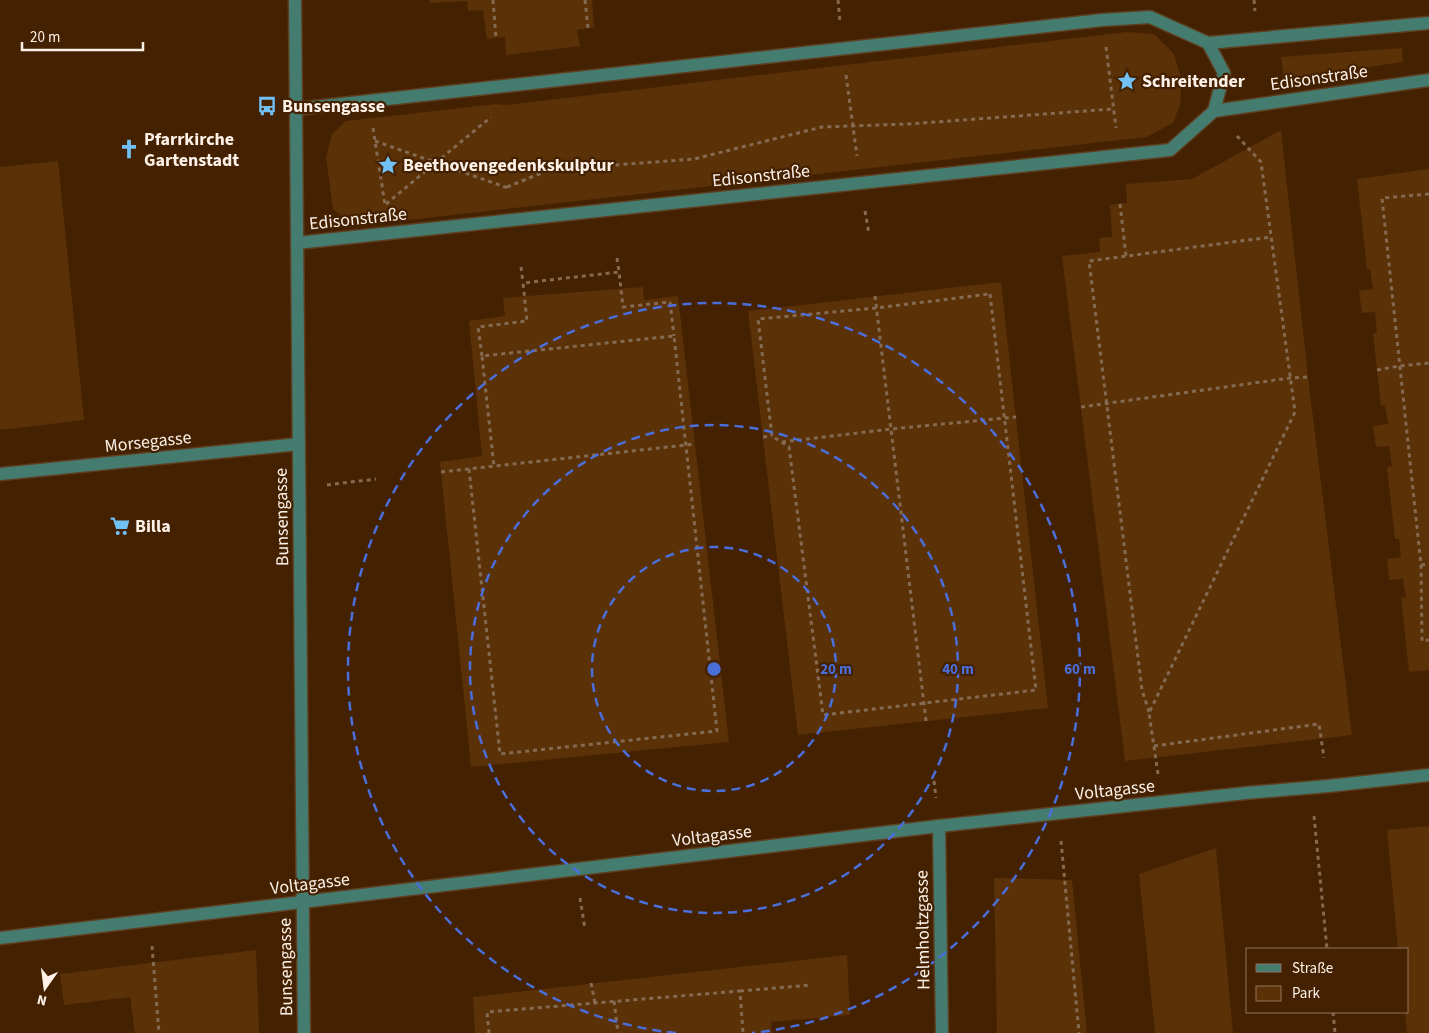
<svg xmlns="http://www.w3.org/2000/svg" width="1429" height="1033" viewBox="0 0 1429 1033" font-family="'Source Sans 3',sans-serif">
<rect width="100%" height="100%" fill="#442100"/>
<g fill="#5b3108">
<polygon points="430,0 592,0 594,27 577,30 580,46 506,55 505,37 487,39 483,10 468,11 467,1 430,3"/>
<polygon points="1127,32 1154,34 1174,54 1182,81 1180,105 1173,123 1146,137 373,224 349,222 333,209 326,157 332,134 346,121 496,104 505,105"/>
<polygon points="1402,48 1403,62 1284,79 1281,57"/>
<polygon points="1281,130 1308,377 1352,735 1125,761 1062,256 1100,252 1099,238 1112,237 1110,205 1127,203 1126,184 1192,179"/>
<polygon points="58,161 84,420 0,430 0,167"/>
<polygon points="1429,169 1429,670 1409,672 1401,598 1406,597 1403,579 1389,580 1387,559 1401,557 1399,539 1395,539 1387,467 1392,466 1389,446 1376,447 1373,426 1388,424 1385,405 1381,406 1373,333 1377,333 1375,312 1362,313 1359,291 1373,289 1370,269 1367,269 1357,179"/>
<polygon points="1001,282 1048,708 798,735 748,311"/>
<polygon points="643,287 644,300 678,296 729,742 471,767 440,462 482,456 469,321 505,316 503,298"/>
<polygon points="1429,826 1429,1033 1407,1033 1405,1012 1408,1012 1408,949 1398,949 1387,830"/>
<polygon points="1216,848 1233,1033 1155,1033 1139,874"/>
<polygon points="994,878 1072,880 1087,1033 997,1033"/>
<polygon points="256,950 259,1033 135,1033 130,997 64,1005 60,974"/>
<polygon points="847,955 850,1015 771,1022 772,1033 475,1033 473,997"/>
</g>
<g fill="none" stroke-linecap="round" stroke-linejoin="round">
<defs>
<g id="minor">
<polyline points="295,0 304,1033"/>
<polyline points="1208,43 1429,23"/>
<polyline points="296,109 1102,20 1150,17 1208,43 1224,73 1214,111"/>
<polyline points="297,243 1170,150 1214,111 1429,80"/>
<polyline points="0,474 299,444"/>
<polyline points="939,826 942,1033"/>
<polyline points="0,938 939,826 1246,793 1328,786 1429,775"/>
</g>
</defs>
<use href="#minor" stroke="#5e3e20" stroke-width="15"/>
<g stroke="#856a52" stroke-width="3" stroke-dasharray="4 4" stroke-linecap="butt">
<polyline points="493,0 496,38"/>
<polyline points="585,0 588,28"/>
<polyline points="838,0 840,22"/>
<polyline points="1254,0 1255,11"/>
<polyline points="1106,47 1116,128"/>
<polyline points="846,75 857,156"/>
<polyline points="373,128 385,205"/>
<polyline points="375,141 508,188"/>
<polyline points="507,187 549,170 694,159 822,127 908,124 1113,109"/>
<polyline points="1429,194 1382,198 1421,565 1422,641 1429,640"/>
<polyline points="386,204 491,117"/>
<polyline points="1120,204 1126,256"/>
<polyline points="865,211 869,234"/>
<polyline points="617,258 619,272"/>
<polyline points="521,267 523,283"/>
<polygon points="990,294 1036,690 823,715 789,447 772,436 758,319 876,308"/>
<polyline points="875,296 926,721"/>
<polyline points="482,356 478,327 527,321 523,283 619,272 623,307 670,302 674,336"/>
<polyline points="1377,370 1399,366 1429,363"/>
<polyline points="1081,407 1290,378 1308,377"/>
<polyline points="763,437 772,436"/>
<polyline points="782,442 891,429 1016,417"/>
<polyline points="469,469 500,754 717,731 674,336 482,356 494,467"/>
<polyline points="441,472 695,444"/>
<polyline points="327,485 376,479"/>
<polyline points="1421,565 1429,564"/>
<polyline points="1149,712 1142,690 1089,261 1271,237"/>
<polyline points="1154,746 1319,724 1324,758"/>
<polyline points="1158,774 1149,713 1295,412 1261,162 1237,136"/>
<polyline points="934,781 936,798"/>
<polyline points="1314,816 1327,949"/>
<polyline points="1061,841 1079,1033"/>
<polyline points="580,898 585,929"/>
<polyline points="152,946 159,1033"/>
<polyline points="591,983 595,1003"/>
<polyline points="740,991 811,985"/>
<polyline points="614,1001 618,1033"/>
<polyline points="1333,1012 1335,1033"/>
<polyline points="489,1033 487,1012 740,991 743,1033"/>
</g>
<use href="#minor" stroke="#457c70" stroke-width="12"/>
</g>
<g fill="none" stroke="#4a6fdb" stroke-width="2.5" stroke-dasharray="9 6">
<circle cx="714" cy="669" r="122"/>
<circle cx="714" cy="669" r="244"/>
<path d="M676 1033A366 366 0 1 1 752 1033"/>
</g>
<defs>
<symbol id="sight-bare" viewBox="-9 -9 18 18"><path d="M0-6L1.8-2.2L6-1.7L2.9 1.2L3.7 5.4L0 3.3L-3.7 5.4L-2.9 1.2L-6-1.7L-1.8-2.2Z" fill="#71c1f5" stroke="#442100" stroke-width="2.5" paint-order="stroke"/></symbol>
<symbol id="bus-bare" viewBox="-9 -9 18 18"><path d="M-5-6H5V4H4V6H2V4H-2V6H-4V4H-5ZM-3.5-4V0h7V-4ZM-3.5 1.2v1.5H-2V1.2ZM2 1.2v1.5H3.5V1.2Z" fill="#71c1f5" stroke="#442100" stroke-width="2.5" paint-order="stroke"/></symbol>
<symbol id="church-bare" viewBox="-9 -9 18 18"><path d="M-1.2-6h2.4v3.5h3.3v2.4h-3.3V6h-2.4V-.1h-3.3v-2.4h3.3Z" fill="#71c1f5" stroke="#442100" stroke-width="2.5" paint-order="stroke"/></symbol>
<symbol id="supermarket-bare" viewBox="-9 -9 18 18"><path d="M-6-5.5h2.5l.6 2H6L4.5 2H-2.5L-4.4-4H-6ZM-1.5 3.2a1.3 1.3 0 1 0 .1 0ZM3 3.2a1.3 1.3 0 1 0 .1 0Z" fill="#71c1f5" stroke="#442100" stroke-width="2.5" paint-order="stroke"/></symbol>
</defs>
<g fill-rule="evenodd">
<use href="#sight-bare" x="1113" y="67" width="28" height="28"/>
<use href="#bus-bare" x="253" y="92" width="28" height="28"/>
<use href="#church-bare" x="115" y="135" width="28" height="28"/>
<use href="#sight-bare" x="374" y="151" width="28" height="28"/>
<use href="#supermarket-bare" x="106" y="512" width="28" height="28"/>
</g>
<g text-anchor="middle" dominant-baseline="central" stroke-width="4.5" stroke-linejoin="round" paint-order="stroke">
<g font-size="18" fill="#fdf1e8" stroke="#442100">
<text transform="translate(1319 78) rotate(-8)">Edisonstraße</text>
<text transform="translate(761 176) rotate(-6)">Edisonstraße</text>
<text transform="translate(358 219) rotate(-6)">Edisonstraße</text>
<text transform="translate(148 442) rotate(-6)">Morsegasse</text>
<text transform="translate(282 517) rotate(-91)">Bunsengasse</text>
<text transform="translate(1115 790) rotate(-6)">Voltagasse</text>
<text transform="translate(712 836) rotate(-7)">Voltagasse</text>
<text transform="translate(310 884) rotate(-7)">Voltagasse</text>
<text transform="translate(923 930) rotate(-91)">Helmholtzgasse</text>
<text transform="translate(286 967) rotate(-91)">Bunsengasse</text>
</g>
<g font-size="18" font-weight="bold" fill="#fdf1e8" stroke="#442100" text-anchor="start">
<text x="1142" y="81">Schreitender</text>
<text x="282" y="106">Bunsengasse</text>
<text x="144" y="139">Pfarrkirche<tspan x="144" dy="21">Gartenstadt</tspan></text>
<text x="403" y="165">Beethovengedenkskulptur</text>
<text x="135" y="526">Billa</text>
</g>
</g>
<circle cx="714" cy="669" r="8" fill="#4a6fdb" stroke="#442100" stroke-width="2.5"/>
<g font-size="15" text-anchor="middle" font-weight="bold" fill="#4a6fdb" stroke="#442100" stroke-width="4.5" stroke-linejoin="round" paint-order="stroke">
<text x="836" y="674">20 m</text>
<text x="958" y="674">40 m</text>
<text x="1080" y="674">60 m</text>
</g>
<rect x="1246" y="948" width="162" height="65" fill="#442100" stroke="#8e745d"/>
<rect x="1256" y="964" width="25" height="8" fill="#457c70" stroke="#8e745d"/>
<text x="1292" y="973" font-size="15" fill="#fdf1e8">Straße</text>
<rect x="1256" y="986" width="25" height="15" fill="#5b3108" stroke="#8e745d"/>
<text x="1292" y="998" font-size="15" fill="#fdf1e8">Park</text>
<g transform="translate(45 988) rotate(194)" stroke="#442100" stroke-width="4" paint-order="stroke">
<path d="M0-4L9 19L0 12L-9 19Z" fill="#fdf1e8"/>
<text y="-8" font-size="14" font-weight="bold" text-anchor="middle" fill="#fdf1e8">N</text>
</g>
<path d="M22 42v8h121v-8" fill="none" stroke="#fdf1e8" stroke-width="2.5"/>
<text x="30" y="42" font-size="15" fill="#fdf1e8" stroke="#442100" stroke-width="4" paint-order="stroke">20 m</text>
</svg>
